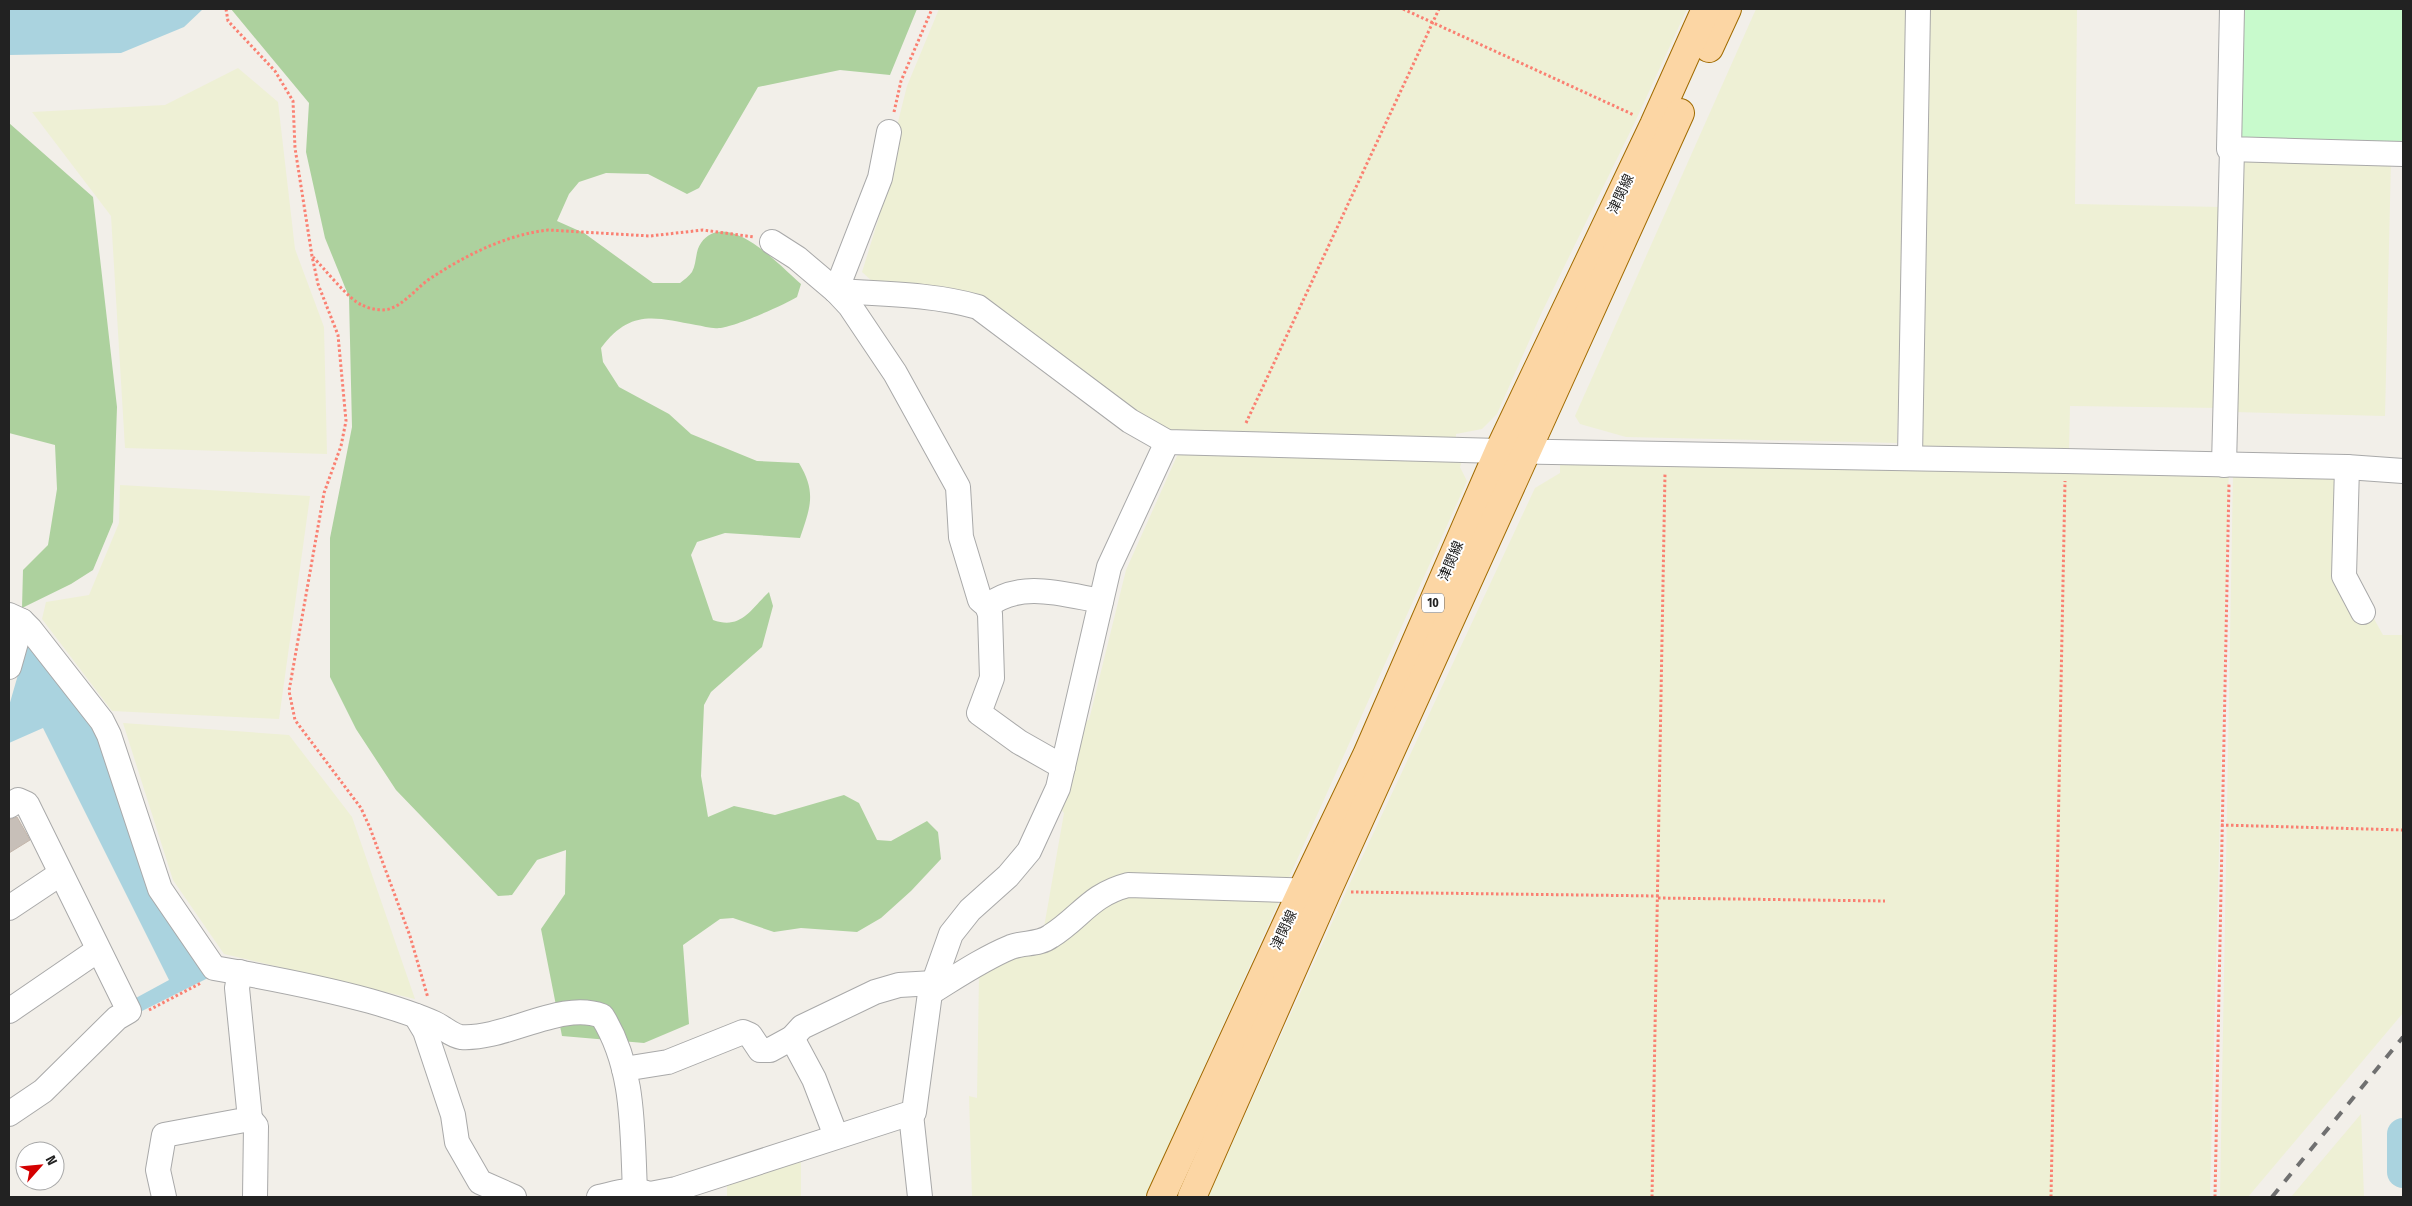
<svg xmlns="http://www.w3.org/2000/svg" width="2412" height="1206" viewBox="0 0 2412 1206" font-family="'Fira Sans Condensed','Noto Sans JP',sans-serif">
<rect width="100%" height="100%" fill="#f2efe9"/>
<g fill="#eef0d5">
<polygon points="939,9 1687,9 1635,122 1542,312 1497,414 1482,429 1456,434 1456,437 1413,440 1167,430 1144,421 963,296 946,287 873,282 862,272 879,217 875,214 907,86"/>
<polygon points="1756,9 1910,9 1897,443 1626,437 1580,424 1575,416"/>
<polygon points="1924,9 2077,9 2075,204 2221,207 2220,408 2070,406 2069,452 1923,449 1916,441"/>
<polygon points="238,68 278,102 295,249 324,327 327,454 125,448 111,216 32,112 165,105"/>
<polygon points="2240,157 2391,160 2385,416 2234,412"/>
<polygon points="1183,452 1462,461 1460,467 1467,481 1287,882 1124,880 1043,933 1064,813 1057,804 1082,721 1089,720 1126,570 1177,456"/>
<polygon points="1560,463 2229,465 2210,1197 1208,1197 1350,883 1535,488 1560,473"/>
<polygon points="2233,474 2340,476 2359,619 2373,617 2383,635 2403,635 2403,1013 2248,1197 2220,1197"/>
<polygon points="120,485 310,496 279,719 112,711 42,619 46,602 89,595 119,523"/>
<polygon points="123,723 289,735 352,817 415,999 224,954 173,880"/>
<polygon points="1125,896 1280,899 1145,1197 972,1197 969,1096 977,1098 979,975 1104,902"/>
<polygon points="2361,1114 2364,1197 2291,1197"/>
<polygon points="801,1153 801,1197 727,1197 727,1177"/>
</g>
<g fill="#add19e">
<path d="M231,9H917L890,75L840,70L758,87L699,188L687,194L648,174L606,173L579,182L569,194L557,221L584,233L653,283H680C684,280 689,276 692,272C697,263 695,251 701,243C727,207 780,266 801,284L797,297C784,305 732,328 719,328C712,329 703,326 696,325C654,317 630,309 601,348L603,362L619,387L669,414L691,434L757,461L799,463C817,493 810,508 800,538L725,533L697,542L691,555L713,620C741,630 750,610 769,592L773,606L762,647L711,692L704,705L701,776L708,817L734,806L775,815L844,795L859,803L877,840L891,841L927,821L938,832L941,859L911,891L881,918L857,932L801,928L774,932L733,918L720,919L683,945L689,1024L644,1043L562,1036L541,929L565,894L566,850L537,860L512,895L498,896L396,790L356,729L330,677V538L352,427L349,297L325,238L306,152L309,103Z"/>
<polygon points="9,123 93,197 117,407 113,522 93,570 71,584 22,608 23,570 48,545 57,489 55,445 9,433"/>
</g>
<polygon fill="#c8facc" points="2242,9 2403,9 2403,146 2250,142 2240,135"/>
<g fill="#aad3df">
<polygon points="9,9 203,9 184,27 121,53 9,55"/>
<polygon points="28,640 92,721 210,977 140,1012 134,999 169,980 43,728 9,743 9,706"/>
</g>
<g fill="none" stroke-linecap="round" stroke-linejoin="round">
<polyline stroke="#aad3df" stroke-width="32" points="2403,1134 2403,1172"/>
</g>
<polygon fill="#c7bfb8" stroke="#c4b6ab" points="17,817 30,840 9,853 9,820"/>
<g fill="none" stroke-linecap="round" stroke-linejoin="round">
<defs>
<g id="minor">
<polyline points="2232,9 2229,149 2403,154"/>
<polyline points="772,242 797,258 836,291 850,306 895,373 958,487 961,537 980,600 987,606 990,614 992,678 979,713 1019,742 1063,767"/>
<path d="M836,291C883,294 933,294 978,307L1130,421L1167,442L1499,451L2065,461L2347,467L2403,471"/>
<polyline points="836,291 880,178 889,132"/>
<polyline points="1910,457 1918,9"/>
<polyline points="2224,465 2232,149"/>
<polyline points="2347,467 2344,576 2363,612"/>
<path d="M987,606C1021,580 1062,594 1101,601"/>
<path d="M9,615L22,621L30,629L102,721L109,735L160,889L214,968C266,977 319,987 370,1001C391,1007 414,1014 434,1023C443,1027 452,1036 461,1037C506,1040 561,1000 602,1016C635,1068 632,1131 635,1190"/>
<polyline points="9,667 22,621"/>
<polyline points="9,806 18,800 27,804 129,1011 117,1018 43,1091 9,1114"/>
<polyline points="9,908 60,874"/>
<path d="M930,993C956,977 982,959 1011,947C1024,942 1039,945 1051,936C1081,917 1090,895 1128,885L1319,891"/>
<polyline points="9,1011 98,950"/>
<polyline points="416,1016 425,1031 453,1115 457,1142 480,1182 514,1197"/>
<polyline points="792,1038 814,1079 836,1136"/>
<polyline points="624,1069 668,1062 743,1032 750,1035 760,1050 770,1050 792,1038 802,1027 875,992 899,985 934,983"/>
<polyline points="911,1114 920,1197"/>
<polyline points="250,1119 256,1126 255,1197"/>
<polyline points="164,1197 158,1170 164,1135 250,1119 237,988 240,972"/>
<path d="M599,1197C617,1193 631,1187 649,1194"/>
<polyline points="649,1197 650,1194 676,1189 914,1112 930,993 951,934 970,910 1008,876 1029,851 1058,788 1109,567 1167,442"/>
</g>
<g id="major">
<polyline points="1709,48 1727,9"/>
<polyline points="1161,1197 1302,891 1367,755 1499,451 1654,125 1706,9"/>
<polyline points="1192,1197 1327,891 1680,113"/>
</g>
</defs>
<use href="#minor" stroke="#a9a9a9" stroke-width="26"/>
<use href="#major" stroke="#a06b00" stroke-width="30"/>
<g stroke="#fa8072" stroke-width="3" stroke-dasharray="2.5 2.5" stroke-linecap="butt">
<polyline points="226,9 228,21 275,71 293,101 295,148 312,256 318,284 338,335 346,421 341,446 324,493 289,691 295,720 361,808 370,828 410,936 428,998"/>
<polyline points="1403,9 1634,115"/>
<polyline points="894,112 901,81 932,9"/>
<path d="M313,257C323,267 350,301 362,305C370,309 383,312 392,308C406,302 416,289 428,280C464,256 505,235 548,230L650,236L703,230L754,237"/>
<polyline points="1246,423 1439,9"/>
<polyline points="2221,825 2403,830"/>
<polyline points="1351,892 1658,896"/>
<polyline points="1658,898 1885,901"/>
<polyline points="149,1010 201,983"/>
<polyline points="1652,1197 1665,473"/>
<polyline points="2051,1197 2065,481"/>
<polyline points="2215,1197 2229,483"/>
</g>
<use href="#minor" stroke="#fff" stroke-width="24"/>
<use href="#major" stroke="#fcd6a4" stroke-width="28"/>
<polyline stroke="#707070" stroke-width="4" stroke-dasharray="10 10" stroke-linecap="butt" points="2272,1197 2403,1037"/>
</g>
<g text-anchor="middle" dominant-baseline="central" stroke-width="4" stroke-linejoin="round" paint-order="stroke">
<rect fill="#fff" stroke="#646464" stroke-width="1" x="1422" y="593.5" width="22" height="19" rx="4"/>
<g font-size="12" font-weight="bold" fill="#222">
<text x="1433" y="603">10</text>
</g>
<g font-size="14" fill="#222" stroke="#fff">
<text transform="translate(1621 194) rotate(-65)">津関線</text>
<text transform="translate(1451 561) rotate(-67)">津関線</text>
<text transform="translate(1284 930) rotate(-65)">津関線</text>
</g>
</g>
<rect width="2412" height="1206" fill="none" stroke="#222222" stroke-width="20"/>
<g transform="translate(40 1166) rotate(63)"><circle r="24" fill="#ffffff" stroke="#a7a7a7"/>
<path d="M0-4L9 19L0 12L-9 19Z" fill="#d40000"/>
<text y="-8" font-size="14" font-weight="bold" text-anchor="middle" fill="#222222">N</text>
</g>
</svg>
